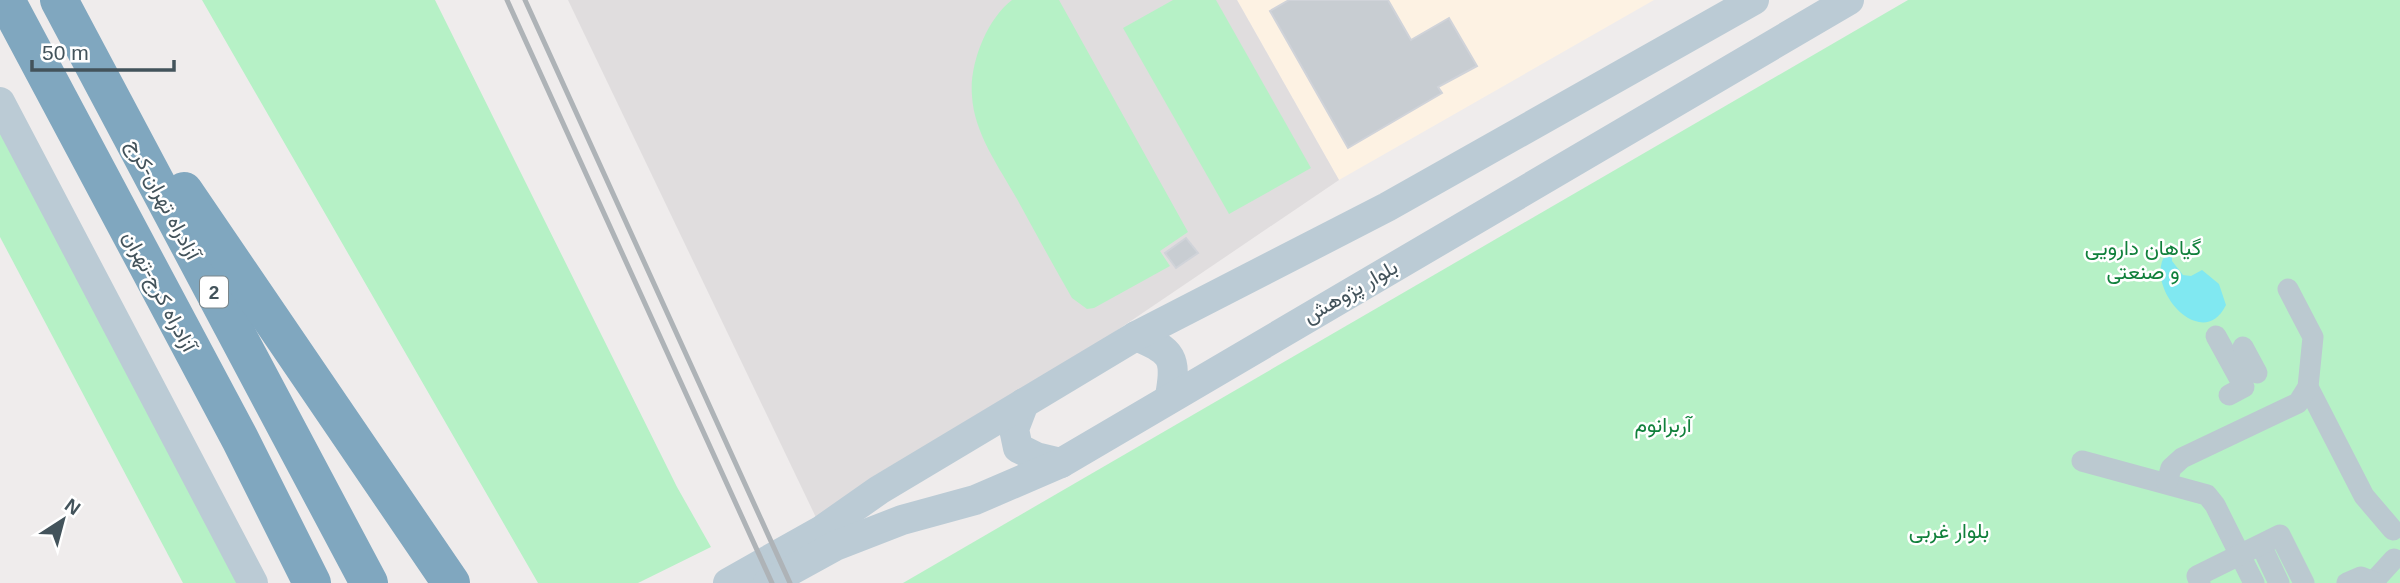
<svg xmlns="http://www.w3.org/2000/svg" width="2400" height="583" viewBox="0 0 2400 583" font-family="Arial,Vazirmatn,sans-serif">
<rect width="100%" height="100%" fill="#efecec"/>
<polygon fill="#fdf2e3" points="1237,0 1654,0 1339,180"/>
<polygon fill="#e0ddde" points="568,0 1237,0 1339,180 822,530"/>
<g fill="#b6f1c6">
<polygon points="202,0 435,0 677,487 711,547 638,583 538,583"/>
<path d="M1012,0H1059L1188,232L1160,251L1170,266L1094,308L1087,309L1072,298C1053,265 1035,232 1017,199C999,167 974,133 972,96C969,64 987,19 1012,0Z"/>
<polygon points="1173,0 1216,0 1311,168 1229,214 1123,28"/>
<polygon points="1908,0 2400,0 2400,583 903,583"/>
<polygon points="0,124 241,583 183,583 0,237"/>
</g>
<path fill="#80e8f1" d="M2172,248V261L2183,275L2191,276L2202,270L2219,284L2226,305C2200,358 2134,276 2172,248Z"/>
<g fill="#c8cdd2" stroke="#d0d3d9" stroke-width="2">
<polygon points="1289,0 1388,0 1411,40 1449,18 1477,66 1438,87 1442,93 1348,148 1270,11"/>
<polygon points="1186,238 1198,253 1176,268 1165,253"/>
</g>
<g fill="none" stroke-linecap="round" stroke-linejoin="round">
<g stroke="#bbc9d0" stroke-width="21">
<polyline points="2216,336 2244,387 2229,395"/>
<polyline points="2243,347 2257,373"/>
<polyline points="2308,387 2364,496 2393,530"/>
<polyline points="2082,461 2207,495 2215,505 2254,583"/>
<polyline points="2167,482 2171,468 2182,458 2298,403 2308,387 2313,337 2288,289"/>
<polyline points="2261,545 2279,583"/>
<polyline points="2374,581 2394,559"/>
<polyline points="2200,583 2197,576 2280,535 2304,583"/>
<polyline points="2347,583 2361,577 2376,583"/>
</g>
<g stroke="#bbcbd5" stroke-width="30">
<polyline points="0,102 253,583"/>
<path d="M1136,336C1173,351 1177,358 1170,396"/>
<polyline points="1024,403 1014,429 1018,448 1036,457 1061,463"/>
<polyline points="728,583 822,530 879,490 1136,336 1387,207 1754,0"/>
<polyline points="768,583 835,546 902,520 975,500 1061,463 1849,0"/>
</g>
<g stroke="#80a7bf" stroke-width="38">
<polyline points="6,0 240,439 312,583"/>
<polyline points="59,0 369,583"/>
<polyline points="184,191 451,583"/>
</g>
<g stroke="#aeb3b7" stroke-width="5">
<polyline points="507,0 772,583"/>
<polyline points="525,0 790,583"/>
</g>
</g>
<g text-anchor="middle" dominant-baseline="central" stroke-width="5" stroke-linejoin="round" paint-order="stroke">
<rect fill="#fff" stroke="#7b878c" stroke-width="2" x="200" y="276.5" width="28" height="31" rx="5"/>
<g font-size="19" font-weight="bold" fill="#43535b">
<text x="214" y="292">2</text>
</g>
<g font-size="21" fill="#43535b" stroke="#fff">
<text transform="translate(164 199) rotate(62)">آزادراه تهران-کرج</text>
<text transform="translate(160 291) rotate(62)">آزادراه کرج-تهران</text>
<text transform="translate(1350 291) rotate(-30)">بلوار پژوهش</text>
</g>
<g font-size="21" fill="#10803b" stroke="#fff">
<text x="2143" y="247">گیاهان دارویی<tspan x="2143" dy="24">و صنعتی</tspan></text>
<text x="1663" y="424">آربرانوم</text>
<text x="1949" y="530">بلوار غربی</text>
</g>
</g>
<g transform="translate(63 520) rotate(36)" stroke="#ffffff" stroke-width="5" paint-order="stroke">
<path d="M0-5L12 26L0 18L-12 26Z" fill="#43535b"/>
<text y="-10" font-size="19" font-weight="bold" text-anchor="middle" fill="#43535b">N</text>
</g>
<path d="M32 60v10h142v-10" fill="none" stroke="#43535b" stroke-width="3.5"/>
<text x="42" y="60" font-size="21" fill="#43535b" stroke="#ffffff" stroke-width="5" paint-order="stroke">50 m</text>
</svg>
